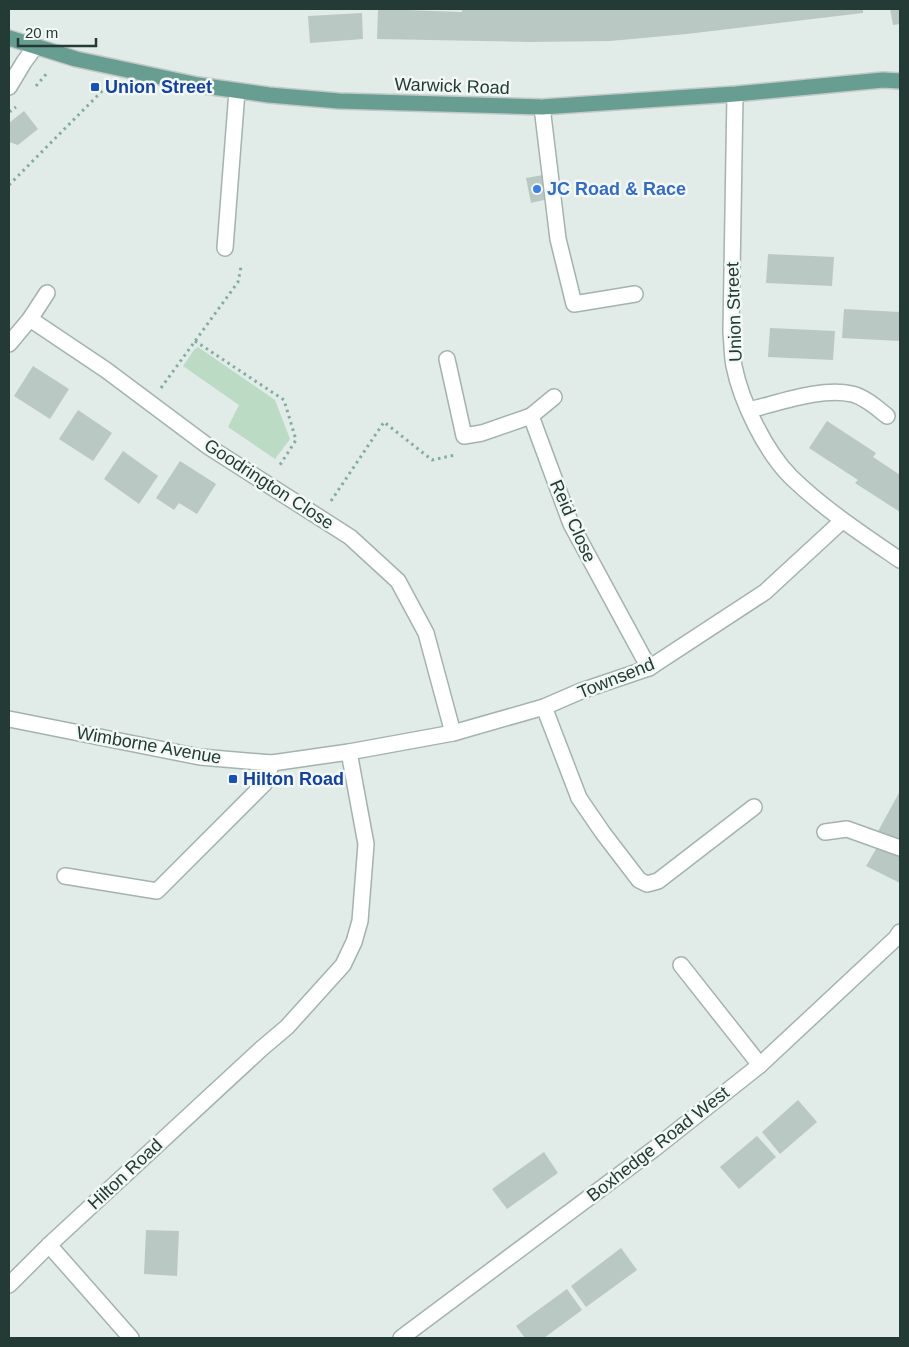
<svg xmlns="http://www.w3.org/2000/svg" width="909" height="1347" viewBox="0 0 909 1347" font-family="Arial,sans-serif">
<rect width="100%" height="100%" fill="#e1ebe7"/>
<polygon fill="#bbdbc4" points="198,347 275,400 290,439 275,459 228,427 239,405 183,366 194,350"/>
<g fill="#bac8c3">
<polygon points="378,9 462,12 462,9 863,9 863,13 687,34 610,41 531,42 377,39"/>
<polygon points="890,9 900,9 900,24 893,25"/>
<polygon points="362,13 363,39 310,43 308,16"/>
<polygon points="24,111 38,129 18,145 9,142 9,123"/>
<polygon points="543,175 548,199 531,203 526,178"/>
<polygon points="768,254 834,257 832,286 766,283"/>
<polygon points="844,309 900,312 900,341 842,338"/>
<polygon points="770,328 835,331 833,360 768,357"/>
<polygon points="33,366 69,389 50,419 14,396"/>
<polygon points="78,410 112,433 93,461 59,439"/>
<polygon points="827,421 876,453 873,457 900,475 900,512 855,483 858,480 809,448"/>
<polygon points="123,451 158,476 139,504 104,479"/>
<polygon points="180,461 216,484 197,514 179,503 174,510 156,498"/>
<polygon points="900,791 900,844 876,835"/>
<polygon points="879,844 900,852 900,883 866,866"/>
<polygon points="798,1100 817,1122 780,1154 762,1132"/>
<polygon points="757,1136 776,1157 739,1189 720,1167"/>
<polygon points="544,1152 558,1173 507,1209 492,1189"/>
<polygon points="146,1230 179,1231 177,1276 144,1274"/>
<polygon points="621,1248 637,1270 586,1307 571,1286"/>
<polygon points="567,1289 582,1310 544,1338 525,1338 516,1326"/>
</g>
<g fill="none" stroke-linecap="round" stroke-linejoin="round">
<defs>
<g id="minor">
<polyline points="9,87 24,62 35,47"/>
<path d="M735,94L731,332C732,343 732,355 734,366C741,401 765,451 791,477C824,509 862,534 900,560"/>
<polyline points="542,107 558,239 574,304 635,294"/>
<polyline points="225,248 237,91"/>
<polyline points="30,319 47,293"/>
<polyline points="9,344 30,319 106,370 209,447 350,537 398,581 426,633 453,733"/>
<polyline points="447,359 464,436 482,433 531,416 571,524 649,668"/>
<path d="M749,410C779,403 821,387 852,394C865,397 877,408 887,416"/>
<polyline points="531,416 554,397"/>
<polyline points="544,707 579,798 603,833 639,880 647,884 658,881 754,807"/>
<polyline points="9,719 200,757 272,763 349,752 453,733 544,707 581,691 649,668 765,592 842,521"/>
<polyline points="825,832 847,829 900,848"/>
<polyline points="65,876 157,891 264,784 272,763"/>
<polyline points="681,965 760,1065"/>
<polyline points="49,1245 131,1338"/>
<polyline points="9,1285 49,1245 261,1049 287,1027 343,965 354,942 360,921 366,844 349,752"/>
<polyline points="401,1338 654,1149 760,1065 896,938 900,932"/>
</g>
<polyline id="major" points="9,38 76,59 198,85 269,95 339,101 542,107 735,94 883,80 900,81"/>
</defs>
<use href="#minor" stroke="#a4b3ae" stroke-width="18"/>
<use href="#major" stroke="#c1c8c6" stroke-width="18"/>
<g stroke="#83ada0" stroke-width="3" stroke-dasharray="2.5 4" stroke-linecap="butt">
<polyline points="36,86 48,72"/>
<polyline points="9,111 11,111 16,107"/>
<polyline points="9,185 107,86"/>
<polyline points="195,341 284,400 296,440 278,468"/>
<polyline points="161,388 238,282 241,267"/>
<polyline points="331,501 384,422 432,460 455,455"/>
</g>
<use href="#minor" stroke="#fff" stroke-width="15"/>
<use href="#major" stroke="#689e91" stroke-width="15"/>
</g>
<g fill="#1a4fb4" stroke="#f2f8f5" stroke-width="2">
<rect x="90" y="82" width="10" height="10" rx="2.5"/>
<rect x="228" y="774" width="10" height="10" rx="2.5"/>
</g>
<circle fill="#3f7fe0" stroke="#f2f8f5" stroke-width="2" cx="537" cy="189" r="5"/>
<g text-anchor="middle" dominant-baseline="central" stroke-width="5" stroke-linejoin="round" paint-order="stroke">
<g font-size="18" fill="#233b34" stroke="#f2f8f5">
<text transform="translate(452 86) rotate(2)">Warwick Road</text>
<text transform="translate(734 312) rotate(-92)">Union Street</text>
<text transform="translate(269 484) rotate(33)">Goodrington Close</text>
<text transform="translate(573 521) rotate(66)">Reid Close</text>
<text transform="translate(616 678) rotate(-22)">Townsend</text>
<text transform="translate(149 745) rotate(10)">Wimborne Avenue</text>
<text transform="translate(658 1144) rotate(-38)">Boxhedge Road West</text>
<text transform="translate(125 1174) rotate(-43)">Hilton Road</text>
</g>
<g font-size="18" font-weight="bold" fill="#164399" stroke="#f2f8f5" text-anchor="start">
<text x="105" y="87">Union Street</text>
<text x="243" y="779">Hilton Road</text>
</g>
<g font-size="18" font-weight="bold" fill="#366cbe" stroke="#f2f8f5" text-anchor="start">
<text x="547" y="189">JC Road &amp; Race</text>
</g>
</g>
<rect width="909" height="1347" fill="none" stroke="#233b34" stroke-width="20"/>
<path d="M18 38v8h78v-8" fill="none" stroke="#233b34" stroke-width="2.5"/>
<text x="25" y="38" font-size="15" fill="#233b34" stroke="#f2f8f5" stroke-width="4" paint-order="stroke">20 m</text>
</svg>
